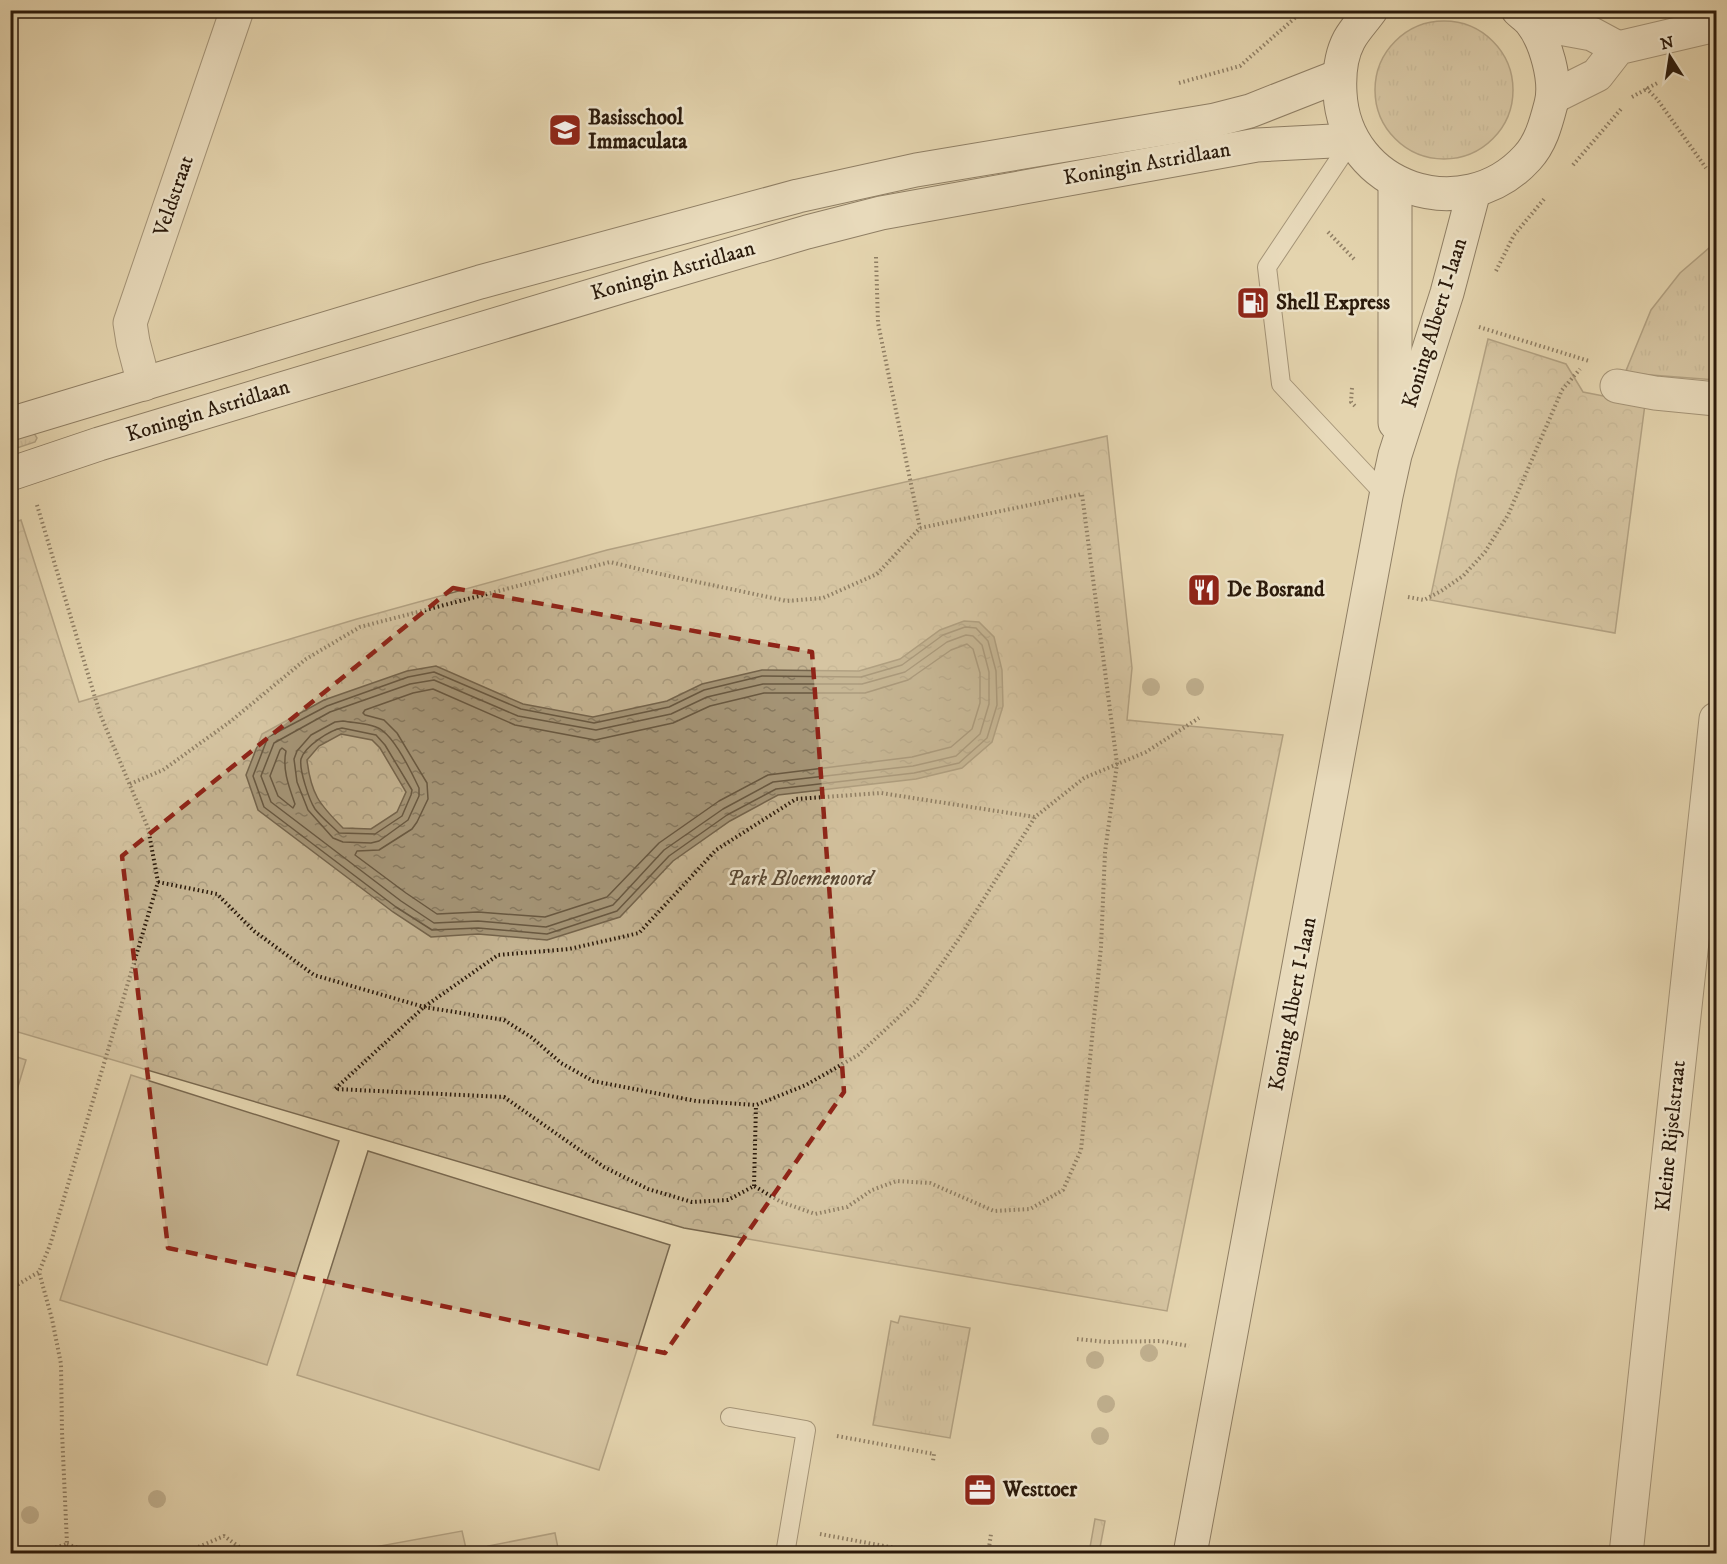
<svg xmlns="http://www.w3.org/2000/svg" width="1727" height="1564" viewBox="0 0 1727 1564" font-family="'IM FELL DW Pica',serif">
<defs>
<pattern id="grass-tufts" width="24" height="20" patternUnits="userSpaceOnUse" patternTransform="scale(1.5)"><rect width="24" height="20" fill="#c5b492"/><path d="M3 7l-1-3M5 7V3M7 7l1-3M15 17l-1-3M17 17v-4M19 17l1-3" fill="none" stroke="#a99a7d"/></pattern>
<pattern id="park-crowns" width="20" height="18" patternUnits="userSpaceOnUse" patternTransform="scale(1.5)"><rect width="20" height="18" fill="#c5b492"/><path d="M2 6a3 3 0 1 1 6 0M12 15a3 3 0 1 1 6 0" fill="none" stroke="#a99a7d"/></pattern>
<pattern id="water-ripples" width="26" height="14" patternUnits="userSpaceOnUse" patternTransform="scale(1.5)"><rect width="26" height="14" fill="#a59577"/><path d="M2 4q2-2 4 0t4 0M15 11q2-2 4 0t4 0" fill="none" stroke="#877960"/></pattern>
</defs>
<rect width="100%" height="100%" fill="#e4d4ae"/>
<filter id="stains"><feTurbulence type="fractalNoise" baseFrequency=".00333" numOctaves="4"/><feColorMatrix values="0 0 0 0 .2 0 0 0 0 .09 0 0 0 0 .02 0 0 0 .5 -.17"/></filter>
<radialGradient id="worn" r=".72"><stop offset=".6" stop-color="#630" stop-opacity="0"/><stop offset="1" stop-color="#630" stop-opacity=".3"/></radialGradient>
<g fill="url(#grass-tufts)" stroke="#78674e" stroke-width="1.5">
<circle cx="1444" cy="90" r="69"/>
<polygon points="1716,242 1716,380 1625,373 1651,310 1680,273"/>
<polygon points="34,433 37,438 35,442 11,450 11,440"/>
<polygon points="900,1316 970,1328 950,1438 873,1425 891,1321 898,1323"/>
<polygon points="1095,1519 1105,1521 1099,1553 1089,1553"/>
</g>
<g fill="url(#park-crowns)" stroke="#78674e" stroke-width="1.5">
<polygon points="1488,339 1566,364 1583,392 1645,404 1615,633 1430,600 1457,471"/>
<polygon points="1107,436 1132,668 1127,720 1283,735 1167,1311 684,1228 11,1030 10,524 21,520 79,702 357,619 607,550"/>
</g>
<g fill="#c5b492" stroke="#78674e" stroke-width="1.5">
<polygon points="11,1055 26,1060 11,1110 10,1055"/>
<polygon points="131,1075 339,1141 267,1365 60,1300"/>
<polygon points="368,1151 670,1245 599,1470 297,1375"/>
<polygon points="462,1531 467,1553 342,1553"/>
<polygon points="555,1533 559,1553 489,1553 488,1546"/>
</g>
<path fill="url(#water-ripples)" stroke="#74644c" stroke-width="1.5" fill-rule="evenodd" d="M964,621L979,622L994,637L1002,670L1003,706L992,742L962,768L916,779L778,795L730,821L673,861L620,917L547,940L478,934L431,937L393,912L258,810L246,775L262,734L324,700L407,671L436,666L523,704L593,717L667,701L702,684L762,670L859,671L900,659L940,630ZM341,734L372,740L380,748L406,792L397,812L371,829L343,828C319,804 311,794 307,760L319,746Z"/>
<g fill="none" stroke-linecap="round" stroke-linejoin="round">
<g stroke="#685841" stroke-width="1.5">
<polygon points="965,627 976,628 988,641 996,671 997,705 987,738 959,763 914,773 776,789 727,815 669,856 617,911 547,934 478,928 432,930 396,907 264,807 253,776 268,737 327,706 408,677 434,672 521,709 594,723 669,707 704,690 762,676 861,677 902,665 943,635"/>
<polygon points="966,635 973,636 982,645 989,672 989,704 980,734 956,756 913,766 773,782 723,809 664,850 613,905 546,927 478,921 434,923 401,901 271,802 261,776 274,743 330,712 410,684 434,680 518,716 596,730 671,714 707,697 763,684 862,684 905,672 947,642"/>
<polygon points="967,644 973,649 980,673 980,703 972,729 951,747 912,757 768,775 719,801 659,843 607,897 545,917 478,912 437,914 406,893 355,855 357,851 379,850 412,829 417,822 428,799 427,783 397,733 384,720 365,715 363,713 365,710 413,693 433,689 515,725 595,740 673,723 710,706 764,693 865,693 908,680 951,650"/>
<path d="M343,721C354,723 366,723 376,727C392,732 412,773 419,788V796L408,820L379,841L371,843L343,842L333,838L308,810L297,782L294,759L297,751L311,735L335,722Z"/>
<path d="M342,728L376,735L385,745L412,790L411,795L402,816L375,834L339,833C331,825 321,817 315,809C309,800 299,769 301,759C305,746 330,730 342,728Z"/>
<path d="M282,748L286,751C282,769 289,787 295,804L293,808L278,796L270,776L280,750Z"/>
</g>
<defs>
<g id="service">
<polyline points="1352,140 1267,267 1281,384 1386,496"/>
<polyline points="730,1417 806,1430 785,1554"/>
</g>
<g id="minor">
<polyline points="144,384 133,342 130,323 237,10"/>
<polyline points="1617,386 1655,393 1716,399"/>
<polyline points="1626,1554 1716,719"/>
</g>
<g id="tertiary">
<polyline points="1532,23 1592,34 1618,48"/>
<polyline points="1553,97 1597,75 1618,48 1716,25"/>
</g>
<g id="secondary">
<path d="M1371,10C1364,20 1355,29 1349,40C1341,55 1339,76 1340,93C1345,189 1463,228 1527,158C1541,143 1546,123 1551,104C1557,81 1546,41 1531,22C1528,18 1522,14 1518,10"/>
<polyline points="1395,182 1395,423"/>
<polyline points="10,424 480,282 798,196 916,170 1215,120 1250,111 1339,76"/>
<polyline points="10,474 99,444 647,279 807,232 881,213 1257,145 1352,140"/>
<polyline points="1190,1554 1386,496 1395,455 1447,293 1474,191"/>
</g>
</defs>
<use href="#service" stroke="#594834" stroke-width="20"/>
<use href="#minor" stroke="#594834" stroke-width="35"/>
<use href="#tertiary" stroke="#594834" stroke-width="35"/>
<use href="#secondary" stroke="#2b1a0b" stroke-width="35"/>
<g stroke="#2b1a0b" stroke-width="4" stroke-dasharray="1.5 3" stroke-linecap="butt">
<polyline points="1179,83 1240,66 1304,10"/>
<polyline points="1646,88 1657,99 1706,168"/>
<polyline points="1632,97 1659,82"/>
<polyline points="1573,165 1621,109"/>
<polyline points="1328,232 1354,259"/>
<polyline points="876,257 878,323 920,528"/>
<polyline points="1496,271 1514,235 1545,198"/>
<polyline points="1479,327 1589,361"/>
<polyline points="1352,388 1351,402 1355,406"/>
<polyline points="1408,597 1424,600 1441,591 1463,576 1485,552 1508,515 1562,390 1580,369"/>
<polyline points="130,784 163,770 231,721 306,659 360,627 610,562 660,574 787,601 823,598 877,574 920,528 1082,494 1117,764 1105,852 1101,947 1081,1150 1063,1190 1030,1209 994,1211 930,1183 897,1181 872,1190 847,1207 815,1214 781,1202 754,1186 728,1200 692,1202 648,1189 604,1167 504,1097 335,1089 424,1007 498,955 569,949 639,933 716,850 796,799 881,793 1035,817"/>
<polyline points="158,882 217,894 254,931 314,975 424,1007 504,1020 531,1037 561,1063 593,1081 696,1101 756,1105 806,1085 858,1055 916,1001 958,940 1035,817 1084,778 1146,752 1199,718"/>
<polyline points="754,1186 756,1105"/>
<polyline points="10,1289 39,1272 50,1245 158,882 148,828 100,714 37,505"/>
<polyline points="1077,1339 1107,1342 1160,1341 1189,1346"/>
<polyline points="837,1436 934,1454 933,1461"/>
<polyline points="820,1534 927,1554"/>
<polyline points="67,1544 95,1554"/>
<polyline points="34,1554 67,1544 62,1432 61,1364 52,1319 39,1272"/>
<polyline points="182,1554 224,1536 249,1554"/>
<polyline points="988,1554 991,1534"/>
</g>
<use href="#service" stroke="#ede3ca" stroke-width="18"/>
<use href="#minor" stroke="#ede3ca" stroke-width="33"/>
<use href="#tertiary" stroke="#ede3ca" stroke-width="33"/>
<use href="#secondary" stroke="#ede3ca" stroke-width="33"/>
</g>
<g fill="#98876b">
<circle cx="1151" cy="687" r="9"/>
<circle cx="1195" cy="687" r="9"/>
<circle cx="1149" cy="1353" r="9"/>
<circle cx="1095" cy="1360" r="9"/>
<circle cx="1106" cy="1404" r="9"/>
<circle cx="1100" cy="1436" r="9"/>
<circle cx="157" cy="1499" r="9"/>
<circle cx="30" cy="1515" r="9"/>
</g>
<path d="M0 0H1727V1564H0ZM453,588L812,652L844,1092L665,1353L168,1248L122,856Z" fill="#e4d4ae" fill-opacity=".55" fill-rule="evenodd"/>
<path fill="none" stroke="#8f2418" stroke-width="4.5" stroke-dasharray="12 8" stroke-linejoin="round" d="M453,588L812,652L844,1092L665,1353L168,1248L122,856Z"/>
<defs>
<symbol id="school-square" viewBox="-11 -11 22 22"><rect x="-9" y="-9" width="18" height="18" rx="4" fill="#8f2418" stroke="#ede3ca"/><path d="M0-5L7-2L0 1L-7-2ZM-4 1L0 2.5L4 1V4Q0 6-4 4Z" fill="#fff"/></symbol>
<symbol id="fuel-square" viewBox="-11 -11 22 22"><rect x="-9" y="-9" width="18" height="18" rx="4" fill="#8f2418" stroke="#ede3ca"/><path d="M-5.5-6h7V0h2V4h1.3V-2.5L3-4.5l.8-.8L6-3V5H2.5V1h-1V6h-7ZM-4.2-4.7v3.2H.2V-4.7Z" fill="#fff"/></symbol>
<symbol id="restaurant-square" viewBox="-11 -11 22 22"><rect x="-9" y="-9" width="18" height="18" rx="4" fill="#8f2418" stroke="#ede3ca"/><path d="M-5-6h1v4h1v-4h1v4h1v-4h1v5L-1.5 .5V6h-2V.5L-5-1ZM5-6V6H3V1.5H1.5Q1.5-4 5-6Z" fill="#fff"/></symbol>
<symbol id="office-square" viewBox="-11 -11 22 22"><rect x="-9" y="-9" width="18" height="18" rx="4" fill="#8f2418" stroke="#ede3ca"/><path d="M-6-3h4V-5.5h4V-3h4V5H-6ZM-1-4.5V-3h2v-1.5ZM-6 0V1H6V0Z" fill="#fff"/></symbol>
</defs>
<g fill-rule="evenodd">
<use href="#school-square" x="546" y="111" width="38" height="38"/>
<use href="#fuel-square" x="1234" y="284" width="38" height="38"/>
<use href="#restaurant-square" x="1185" y="571" width="38" height="38"/>
<use href="#office-square" x="961" y="1471" width="38" height="38"/>
</g>
<g text-anchor="middle" dominant-baseline="central" stroke-width="5" stroke-linejoin="round" paint-order="stroke">
<g font-size="21" font-weight="bold" fill="#2b1a0b" stroke="#ede3ca" text-anchor="start">
<text x="588" y="118">Basisschool<tspan x="588" dy="24">Immaculata</tspan></text>
<text x="1276" y="303">Shell Express</text>
<text x="1227" y="590">De Bosrand</text>
<text x="1003" y="1490">Westtoer</text>
</g>
<g font-size="21" fill="#2b1a0b" stroke="#ede3ca">
<text transform="translate(1147 164) rotate(-10)">Koningin Astridlaan</text>
<text transform="translate(174 196) rotate(-71)">Veldstraat</text>
<text transform="translate(673 271) rotate(-16)">Koningin Astridlaan</text>
<text transform="translate(1435 323) rotate(-73)">Koning Albert I-laan</text>
<text transform="translate(208 411) rotate(-17)">Koningin Astridlaan</text>
<text transform="translate(1293 1004) rotate(-79)">Koning Albert I-laan</text>
<text transform="translate(1671 1136) rotate(-84)">Kleine Rijselstraat</text>
</g>
<g font-size="21" font-style="italic" fill="#594834" stroke="#ede3ca">
<text x="800" y="879">Park Bloemenoord</text>
</g>
</g>
<rect width="1727" height="1564" fill="none" stroke="#e4d4ae" stroke-width="36"/>
<rect x="12" y="12" width="1703" height="1540" fill="none" stroke="#2b1a0b" stroke-width="3"/>
<rect x="18" y="18" width="1691" height="1528" fill="none" stroke="#2b1a0b" stroke-width="1.5"/>
<g transform="translate(1670 57) rotate(348)" stroke="#ede3ca" stroke-width="4.5" paint-order="stroke">
<path d="M0-4.5L10 22L0 15L-10 22Z" fill="#2b1a0b"/>
<text y="-9" font-size="16" font-weight="bold" text-anchor="middle" fill="#2b1a0b">N</text>
</g>
<rect width="100%" height="100%" filter="url(#stains)"/>
<rect width="100%" height="100%" fill="url(#worn)"/>
</svg>
